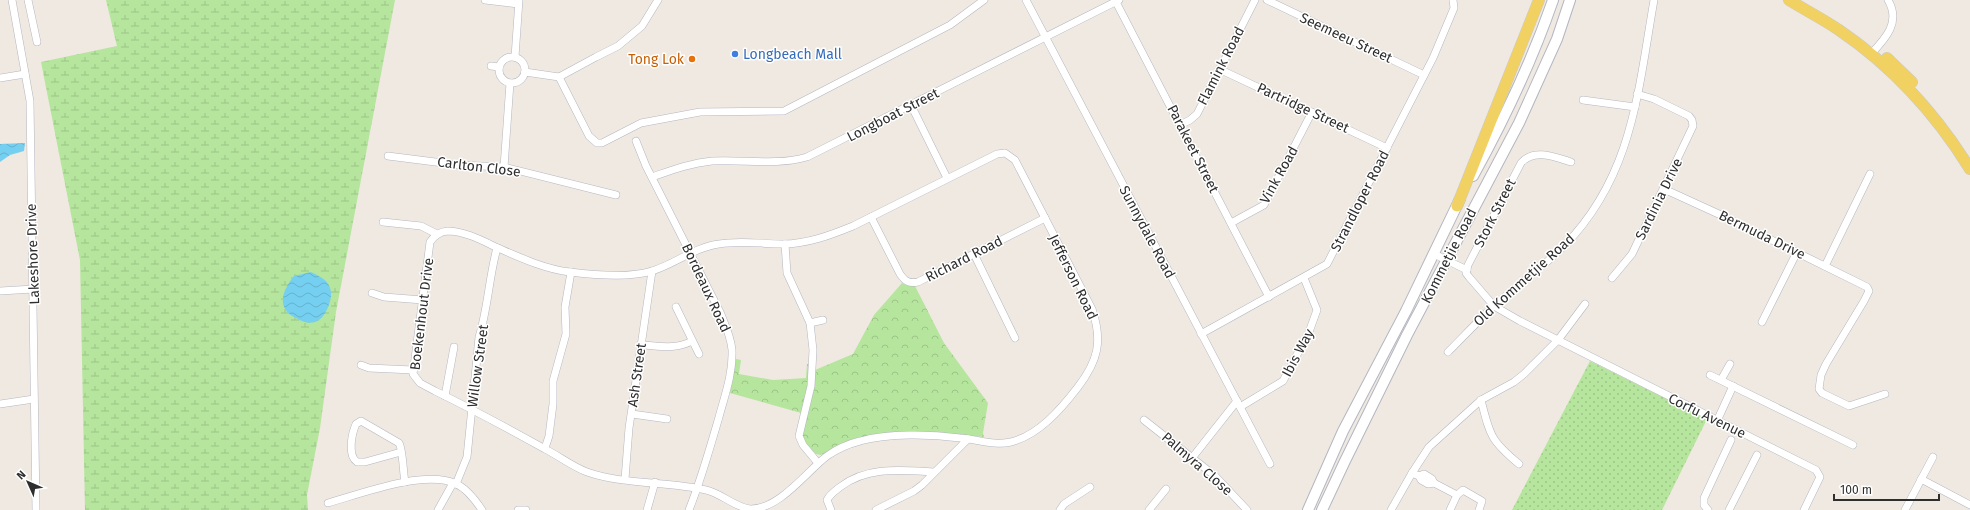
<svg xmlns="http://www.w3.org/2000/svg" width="1970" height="510" viewBox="0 0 1970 510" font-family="'Fira Sans',sans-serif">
<defs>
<pattern id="wetland-marsh" width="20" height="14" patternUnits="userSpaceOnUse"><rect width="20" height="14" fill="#b6e59e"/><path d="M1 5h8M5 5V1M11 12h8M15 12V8" fill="none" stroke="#9dc588"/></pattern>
<pattern id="park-crowns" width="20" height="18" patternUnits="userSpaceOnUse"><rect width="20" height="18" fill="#b6e59e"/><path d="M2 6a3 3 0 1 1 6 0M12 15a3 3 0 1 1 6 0" fill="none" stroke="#9dc588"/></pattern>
<pattern id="garden-dots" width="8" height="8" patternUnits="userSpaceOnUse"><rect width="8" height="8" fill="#b6e59e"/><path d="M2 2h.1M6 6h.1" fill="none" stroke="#9dc588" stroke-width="1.8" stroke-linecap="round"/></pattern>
<pattern id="water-waves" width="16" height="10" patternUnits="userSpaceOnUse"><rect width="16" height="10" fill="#75cff0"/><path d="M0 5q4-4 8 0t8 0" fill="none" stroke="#66b2ce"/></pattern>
</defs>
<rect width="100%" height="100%" fill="#efe9e1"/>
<polygon fill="url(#wetland-marsh)" points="106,0 395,0 336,312 320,428 307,495 308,510 85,510 80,260 41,62 117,46"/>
<g fill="url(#park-crowns)">
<polygon points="902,283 908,286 915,286 944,343 988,403 983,433 984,437 943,433 876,435 852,440 821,455 816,454 806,444 802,435 815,370 853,354 874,315"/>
<polygon points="736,359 741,360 739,374 773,380 806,378 807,364 810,365 807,391 801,413 730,393"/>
</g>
<polygon fill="url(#garden-dots)" points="1590,361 1707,419 1662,510 1512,510"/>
<g fill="url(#water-waves)">
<polygon points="25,143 24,151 10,155 0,162 0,144"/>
<path d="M311,272C319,276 327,279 330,288C334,297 326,319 315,322C309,324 303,322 298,319C275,309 282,291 294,276Z"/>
</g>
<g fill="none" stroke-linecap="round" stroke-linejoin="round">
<defs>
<g id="street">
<polyline points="12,0 30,101 36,510"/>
<polyline points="28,0 37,42"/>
<polyline points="485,0 518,4"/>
<polyline points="1026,0 1270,464"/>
<polyline points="1267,0 1424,75"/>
<polyline points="1116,2 1269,297"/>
<path d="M1871,54C1886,38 1901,22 1888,0"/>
<circle cx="512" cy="70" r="13"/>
<polyline points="515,57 519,0"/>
<polyline points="491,66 499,67"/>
<polyline points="1219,69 1387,148"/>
<polyline points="525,72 559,77 596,57 618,46 642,26 658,0"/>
<polyline points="559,77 589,136 597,143 602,143 641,123 700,112 784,111 950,25 984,0"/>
<polyline points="0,78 25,74"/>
<polyline points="1583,100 1635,107"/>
<polyline points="911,105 947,178"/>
<polyline points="1180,125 1190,120 1197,114 1255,0"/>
<path d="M636,141L646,166L720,312C725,324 731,337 732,350C733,373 725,395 719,417C710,448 701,480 689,510"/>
<path d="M1005,153L1015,160L1092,309C1103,341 1098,361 1078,387C1061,409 1039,435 1011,442C995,446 976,439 960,438C930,434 889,433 860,441C848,444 837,449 827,456C807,471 779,510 750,509C734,507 721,493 706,490C668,481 624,485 587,472C573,467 559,456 545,449C509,429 472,409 435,391L420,383L413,374L430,242C434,236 439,232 447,231C465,231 483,241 498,248C521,258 545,269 570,272C594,275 630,278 652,271C675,264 695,247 719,244C740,240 762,244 783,244C807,244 831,235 853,226L997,154Z"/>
<polyline points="388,156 459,165 504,167 616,195"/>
<path d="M1571,162C1555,157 1534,148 1521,163L1468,265L1466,273L1469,277L1494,306L1520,321L1816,470L1820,477L1804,510"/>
<polyline points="504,167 510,83"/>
<path d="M652,177C672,170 690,163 712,161C744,159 775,166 807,157L1119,0"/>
<polyline points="1664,189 1723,216 1867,287 1869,291 1864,301 1826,364 1821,375 1819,389 1822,393 1849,406 1885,394"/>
<path d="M871,217L900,274C905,281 909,284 918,282L1045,218"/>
<polyline points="383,222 421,226 437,234"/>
<polyline points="1231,223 1264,205 1312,112"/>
<polyline points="785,244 787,273 810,323 813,350 811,386 799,436 803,445 818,463"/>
<polyline points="974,254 1015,338"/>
<polyline points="1434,254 1467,270"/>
<polyline points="1825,266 1870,174"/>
<polyline points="1612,278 1632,254 1693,126 1692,120 1689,116 1654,99 1637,94"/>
<polyline points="0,291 34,289"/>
<polyline points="372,293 384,297 423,300"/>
<polyline points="676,307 699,354"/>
<polyline points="1762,322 1797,252"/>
<polyline points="810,323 823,320"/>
<polyline points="1201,334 1327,264 1433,58 1454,8 1453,0"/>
<path d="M642,345C660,346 675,350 692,341"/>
<path d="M1448,352C1464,336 1479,320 1495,305C1518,285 1543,267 1564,246C1633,176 1638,91 1654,0"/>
<polyline points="361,365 369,368 413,370"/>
<polyline points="1710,375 1853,445"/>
<polyline points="1721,380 1730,364"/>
<polyline points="445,396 454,347"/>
<path d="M1481,400C1490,435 1490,440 1519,464"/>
<polyline points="0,404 34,399"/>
<polyline points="1240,407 1283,381 1309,332 1317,310 1304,278"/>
<polyline points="632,414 667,419"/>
<polyline points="1144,420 1215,476 1247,510"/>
<polyline points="1717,421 1733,386"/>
<polyline points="545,448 549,436 553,404 553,381 566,334 565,307 571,272"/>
<path d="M401,452L365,462H357C347,455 352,433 356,424L361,421L399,443C403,450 403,472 405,482"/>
<polyline points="1192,458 1237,401"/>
<polyline points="1412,473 1419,476 1424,474 1432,479 1434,483 1457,495"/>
<polyline points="1419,476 1421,480 1428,484 1434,483"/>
<polyline points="625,479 629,428 652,271"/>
<polyline points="1921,479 1970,505"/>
<path d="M456,484L467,457L479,337C488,308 489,277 497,248"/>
<path d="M328,503C360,494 425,469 456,484C466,488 476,501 482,510"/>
<polyline points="438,510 453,483"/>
<polyline points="518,510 526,510"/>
<polyline points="647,510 655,482"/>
<path d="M831,510L827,500C830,494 835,491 840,487C867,466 901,470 933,472"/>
<polyline points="876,510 914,491 922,485 968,439"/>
<polyline points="1060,510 1064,504 1090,487"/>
<polyline points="1149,510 1166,489"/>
<polyline points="1391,510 1412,473 1429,447 1481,400 1514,382 1524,374 1558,340 1585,304"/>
<polyline points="1450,510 1457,495 1463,490 1482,501 1479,510"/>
<polyline points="1708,510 1704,505 1704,498 1731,440"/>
<polyline points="1729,510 1757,455"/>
<polyline points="1905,510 1933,457"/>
</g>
<g id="secondary">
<path d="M1473,176C1504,120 1532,61 1553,0"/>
<polyline points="1308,510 1343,431 1406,311 1460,199"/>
<polyline points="1322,510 1344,463 1407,335 1519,123 1557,39 1570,0"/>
</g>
<g id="primary">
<path d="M1789,0C1805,10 1823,19 1839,30C1892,66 1936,114 1970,169"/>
<polyline points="1887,58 1912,82"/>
<polyline points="1457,206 1539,0"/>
</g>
</defs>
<use href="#street" stroke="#b4b7c1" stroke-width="8"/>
<use href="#secondary" stroke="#b4b7c1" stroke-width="12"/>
<use href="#primary" stroke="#c9c9c9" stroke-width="12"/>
<use href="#street" stroke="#fff" stroke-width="7"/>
<use href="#secondary" stroke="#fff" stroke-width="10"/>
<use href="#primary" stroke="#f2d163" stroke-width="11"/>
</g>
<circle fill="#3f7fe0" stroke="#fff" stroke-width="1.5" cx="735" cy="54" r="4"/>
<circle fill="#e8710a" stroke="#fff" stroke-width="1.5" cx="692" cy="59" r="4"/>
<g text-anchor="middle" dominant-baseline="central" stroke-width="3" stroke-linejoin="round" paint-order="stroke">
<g font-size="14" fill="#2e2e2e" stroke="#fff">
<text transform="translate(1346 38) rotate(25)">Seemeeu Street</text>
<text transform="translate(1221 66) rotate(-63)">Flamink Road</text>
<text transform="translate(1303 108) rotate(25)">Partridge Street</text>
<text transform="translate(893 115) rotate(-27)">Longboat Street</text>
<text transform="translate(1193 149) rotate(63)">Parakeet Street</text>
<text transform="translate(479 167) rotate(7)">Carlton Close</text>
<text transform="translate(1279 175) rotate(-61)">Vink Road</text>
<text transform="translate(1659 199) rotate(-64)">Sardinia Drive</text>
<text transform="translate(1360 201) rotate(-63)">Strandloper Road</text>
<text transform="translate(1495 213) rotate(-63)">Stork Street</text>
<text transform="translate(1147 232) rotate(62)">Sunnydale Road</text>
<text transform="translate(1762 235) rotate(26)">Bermuda Drive</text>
<text transform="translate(33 254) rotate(-92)">Lakeshore Drive</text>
<text transform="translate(1449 256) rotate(-63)">Kommetjie Road</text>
<text transform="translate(964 259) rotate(-27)">Richard Road</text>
<text transform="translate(1073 277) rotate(64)">Jefferson Road</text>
<text transform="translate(1524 280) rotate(-42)">Old Kommetjie Road</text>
<text transform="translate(706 288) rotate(65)">Bordeaux Road</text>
<text transform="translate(422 314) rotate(-83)">Boekenhout Drive</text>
<text transform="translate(1298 353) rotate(-62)">Ibis Way</text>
<text transform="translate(478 366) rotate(-82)">Willow Street</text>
<text transform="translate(637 375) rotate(-82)">Ash Street</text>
<text transform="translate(1707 416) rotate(26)">Corfu Avenue</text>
<text transform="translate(1197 464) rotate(41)">Palmyra Close</text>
</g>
<g font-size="14" fill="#366cbe" stroke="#fff" text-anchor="start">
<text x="743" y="54">Longbeach Mall</text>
</g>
<g font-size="14" fill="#c56008" stroke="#fff" text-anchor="end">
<text x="684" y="59">Tong Lok</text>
</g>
</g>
<g transform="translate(28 482) rotate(315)" stroke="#ffffff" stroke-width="3" paint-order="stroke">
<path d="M0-3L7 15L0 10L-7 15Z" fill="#2e2e2e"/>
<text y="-6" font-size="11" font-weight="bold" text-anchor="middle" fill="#2e2e2e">N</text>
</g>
<path d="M1834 494v6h105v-6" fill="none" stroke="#2e2e2e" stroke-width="2"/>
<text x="1840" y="494" font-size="12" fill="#2e2e2e" stroke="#ffffff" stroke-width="3" paint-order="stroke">100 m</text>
</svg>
